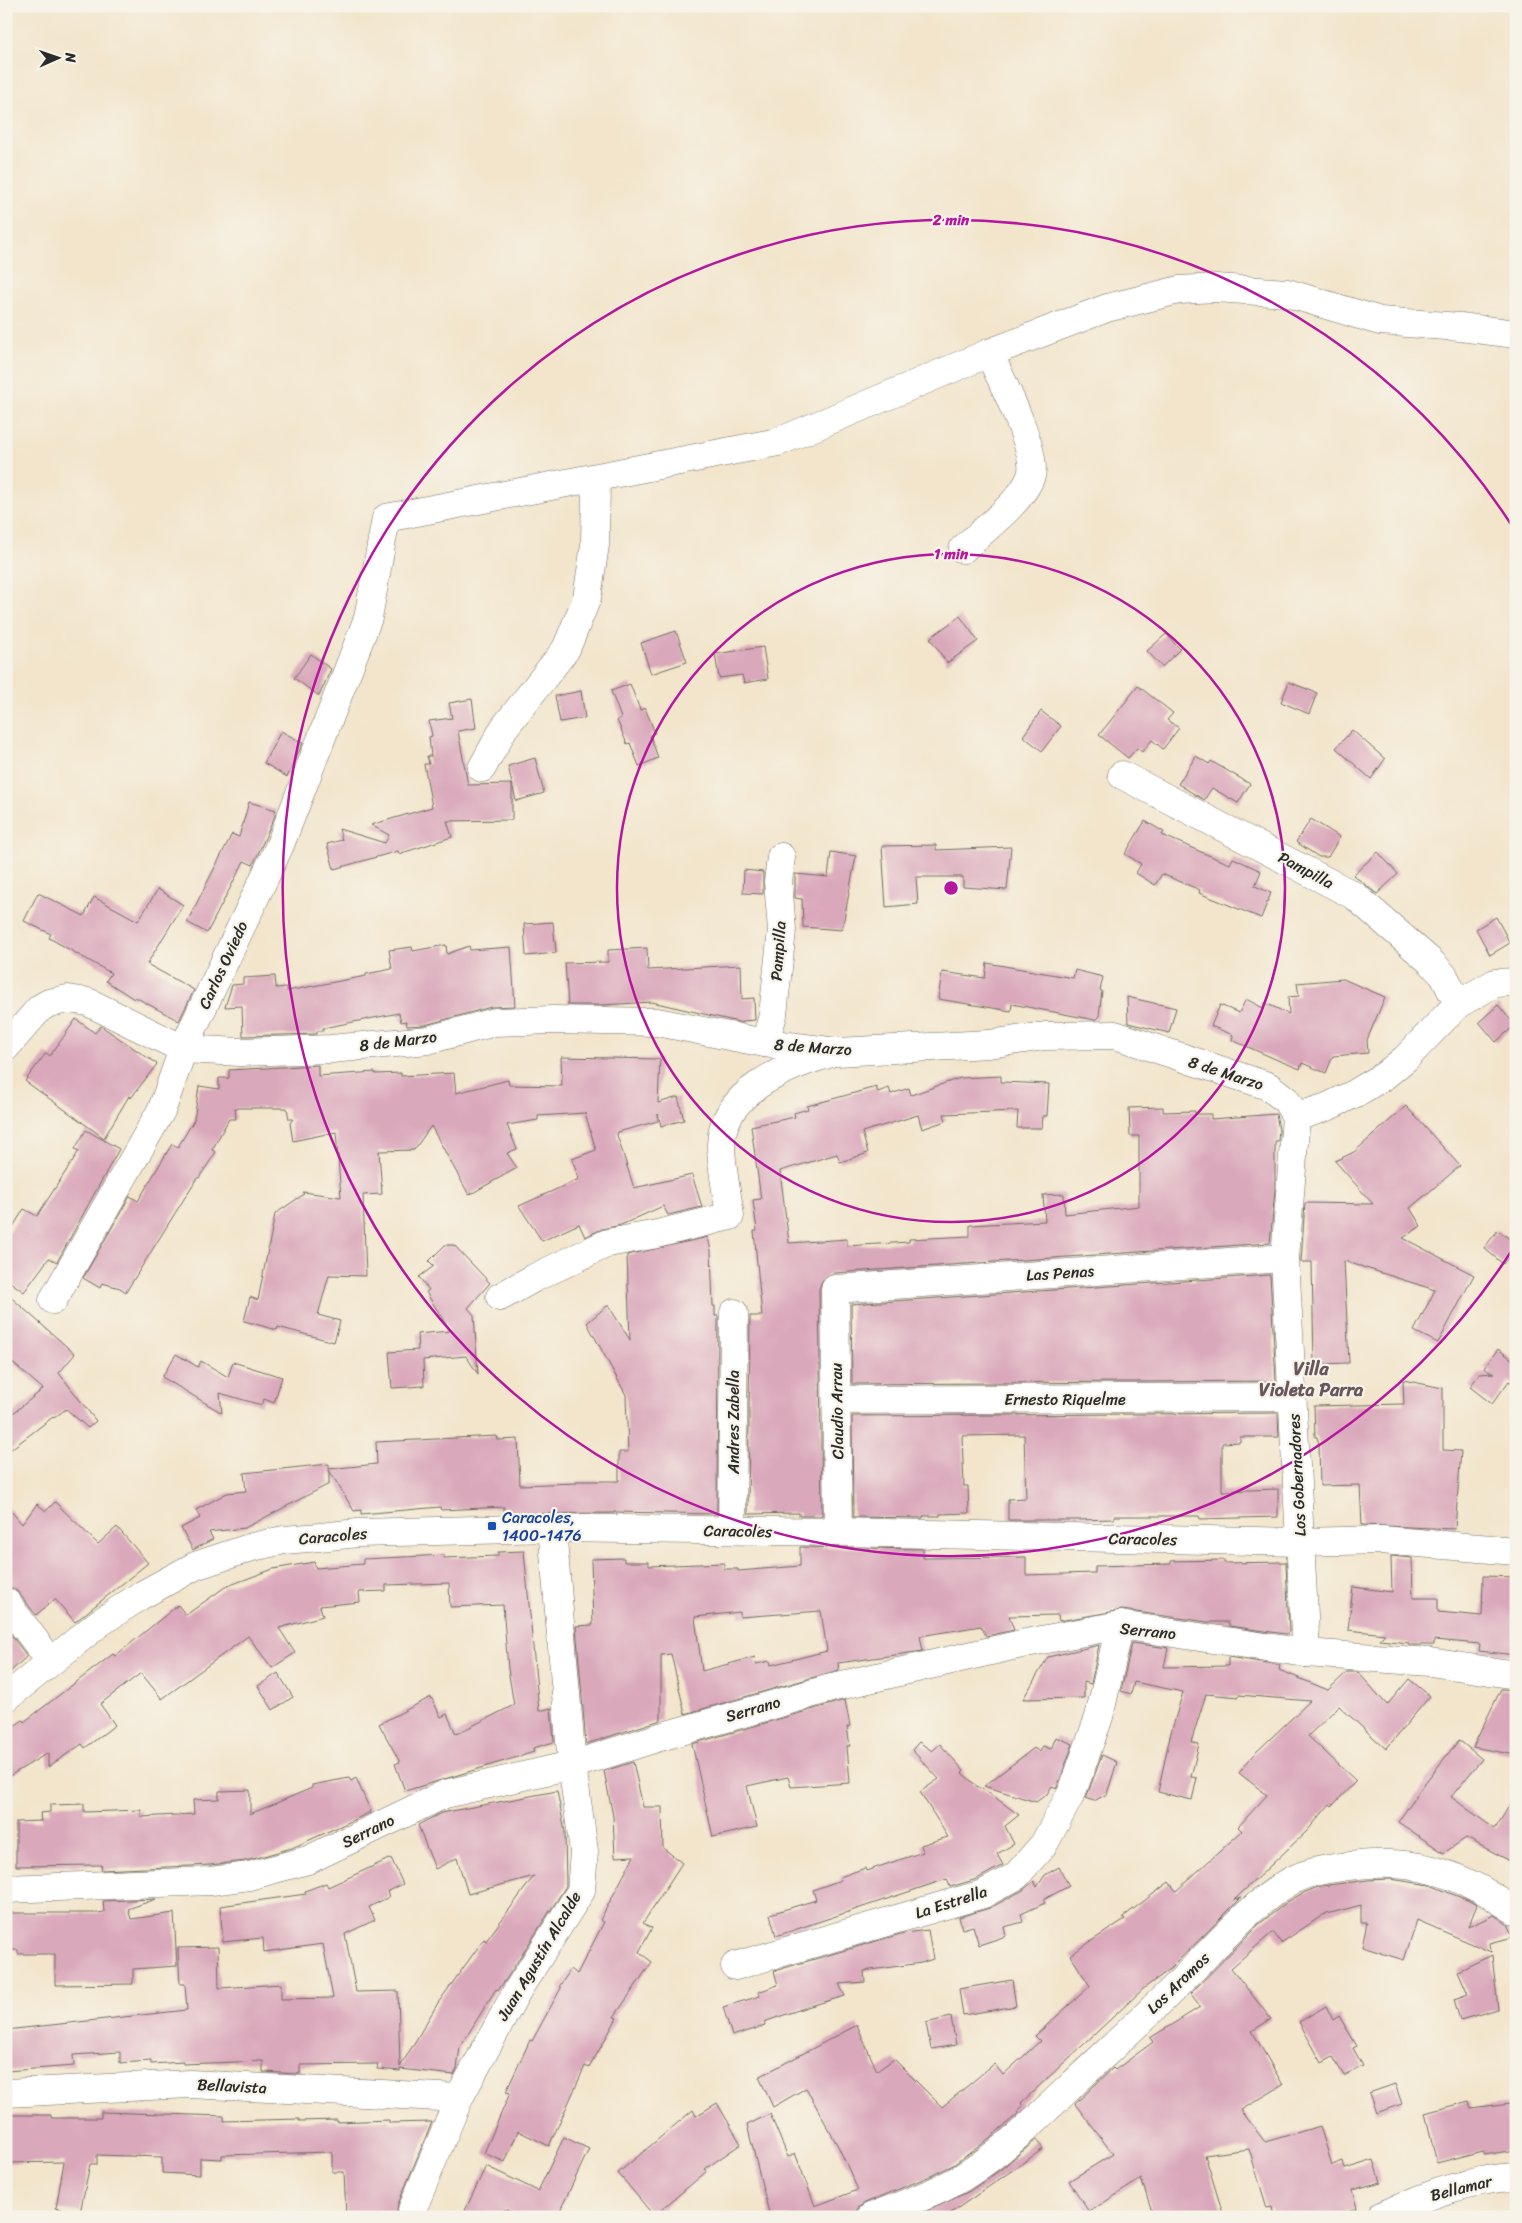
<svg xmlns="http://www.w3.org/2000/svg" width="1522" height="2223" viewBox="0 0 1522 2223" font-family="Sriracha,sans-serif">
<rect width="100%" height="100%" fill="#f7f3e8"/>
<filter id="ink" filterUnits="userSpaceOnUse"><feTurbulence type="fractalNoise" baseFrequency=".02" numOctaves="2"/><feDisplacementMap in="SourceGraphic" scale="10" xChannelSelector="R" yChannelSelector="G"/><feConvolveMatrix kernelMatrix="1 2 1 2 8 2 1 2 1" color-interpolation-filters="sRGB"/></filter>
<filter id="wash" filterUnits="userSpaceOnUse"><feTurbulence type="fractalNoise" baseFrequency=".0096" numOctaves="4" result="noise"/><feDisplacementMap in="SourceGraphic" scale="20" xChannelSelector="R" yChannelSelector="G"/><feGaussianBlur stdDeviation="1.12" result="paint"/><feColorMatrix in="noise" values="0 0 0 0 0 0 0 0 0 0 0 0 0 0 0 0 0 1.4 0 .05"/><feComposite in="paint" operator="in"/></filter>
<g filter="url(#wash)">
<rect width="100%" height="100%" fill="#f2e5cc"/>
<g id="blocks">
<g fill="#daa8bb" fill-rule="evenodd">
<polygon points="960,616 978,641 947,663 930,638"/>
<polygon points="676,631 687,662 651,674 641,643"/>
<polygon points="1166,634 1180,649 1162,667 1147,651"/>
<polygon points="763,647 768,679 744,683 742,675 719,678 715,654"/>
<polygon points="311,654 331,669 319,696 294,678"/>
<polygon points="1289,682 1317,693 1309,714 1281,702"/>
<polygon points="630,684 640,710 645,708 655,733 650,735 658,758 639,766 630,743 627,744 617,720 621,718 611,691"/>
<polygon points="1138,686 1173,713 1167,720 1179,728 1163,749 1152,740 1142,752 1137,748 1128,758 1099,735"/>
<polygon points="581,691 585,718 560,722 555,696"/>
<polygon points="472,699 476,728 458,731 468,785 512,784 512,820 447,821 452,837 399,854 398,851 334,869 327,844 342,840 339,829 385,843 389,835 371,825 432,807 424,764 429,764 427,756 431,756 429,737 432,736 429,721 452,718 449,703"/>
<polygon points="1041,711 1061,726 1042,751 1023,736"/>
<polygon points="1352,730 1385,759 1371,779 1336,748"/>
<polygon points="281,731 303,743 287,777 264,763"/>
<polygon points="1196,756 1209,764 1211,761 1250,784 1238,803 1212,788 1204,800 1178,784"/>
<polygon points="535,758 544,793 516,801 508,766"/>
<polygon points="249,802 276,810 274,818 253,865 244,861 207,933 187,922 232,834 239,837"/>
<polygon points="1311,819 1340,837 1328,857 1319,857 1296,842"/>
<polygon points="1145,821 1164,832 1162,835 1215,858 1230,864 1233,858 1261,871 1255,886 1271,893 1261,918 1199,893 1200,890 1162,874 1155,885 1136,873 1141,864 1125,854"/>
<polygon points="936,845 936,850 1011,847 1007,890 963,887 963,877 916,877 918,904 886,907 882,846"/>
<polygon points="831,852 856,856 842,930 803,927 802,899 795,898 795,874 828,877"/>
<polygon points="1378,852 1398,874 1377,894 1353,875"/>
<polygon points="744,870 763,872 763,894 743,893"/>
<polygon points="158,889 183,905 147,964 194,990 179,1021 135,997 134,999 106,981 111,973 49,938 51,934 24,921 38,893 84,916 94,897 138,921"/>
<polygon points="1496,917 1510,943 1490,955 1476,929"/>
<polygon points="553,922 556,953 526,956 524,924"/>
<polygon points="446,945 447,954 469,946 470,950 511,947 515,1006 491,1007 425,1025 407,1026 406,1021 401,1022 399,1013 323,1028 323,1031 317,1031 317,1034 243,1036 242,1006 225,1007 232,985 243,984 243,978 275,976 276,988 287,987 287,991 366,976 366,974 392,969 389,950 412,947 413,951"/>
<polygon points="647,948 648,970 741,965 742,999 754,998 755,1020 743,1021 743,1023 652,1002 603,1005 568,1005 565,963 608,962 608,950"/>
<polygon points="987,963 1073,978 1075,970 1103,977 1100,990 1102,991 1099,1016 1095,1020 1012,1004 1011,1011 938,999 942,972 985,978"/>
<polygon points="1343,979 1385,997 1367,1040 1368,1053 1333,1056 1326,1073 1302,1063 1300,1069 1280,1061 1232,1040 1233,1035 1211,1026 1220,1005 1239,1013 1246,999 1263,1008 1265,1003 1289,1014 1288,997 1299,996 1297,983"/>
<polygon points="1127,997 1176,1008 1169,1033 1128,1023"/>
<polygon points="1498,1005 1515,1025 1496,1042 1479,1022"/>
<polygon points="76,1019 95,1033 101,1026 157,1064 131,1098 129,1096 104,1138 25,1081 46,1053 50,1056"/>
<polygon points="561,1057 660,1059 658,1103 678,1097 684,1120 661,1126 658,1114 658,1121 618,1132 617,1135 634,1188 692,1175 702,1207 668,1215 663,1206 621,1225 602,1229 585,1237 579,1224 542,1241 519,1206 579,1179 572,1159 596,1150 585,1113 538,1116 538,1120 507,1125 517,1149 507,1153 517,1168 469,1195 431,1126 414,1150 379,1151 382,1194 363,1195 366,1276 329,1275 318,1315 340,1321 334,1342 278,1327 277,1330 244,1321 250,1297 258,1300 275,1214 304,1194 303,1192 341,1197 336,1132 293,1141 290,1123 293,1119 289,1119 287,1108 235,1108 236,1119 229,1119 212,1150 216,1152 199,1178 197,1178 126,1292 120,1288 102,1283 100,1288 83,1278 130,1196 138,1201 172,1144 178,1147 194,1120 199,1086 219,1089 219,1078 229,1078 229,1070 318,1065 318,1076 375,1072 375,1074 401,1073 401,1076 454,1073 456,1093 508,1080 509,1085 562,1086"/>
<polygon points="1001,1076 1001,1082 1049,1084 1047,1116 1043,1116 1042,1128 1017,1128 1018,1111 944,1114 946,1121 922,1129 918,1115 862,1132 868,1153 840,1162 837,1154 780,1171 789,1243 847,1239 847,1246 909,1242 909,1239 970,1236 970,1225 1045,1221 1043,1195 1064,1194 1065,1214 1139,1206 1139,1136 1130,1136 1129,1108 1163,1107 1163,1112 1195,1111 1195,1114 1211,1114 1211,1119 1276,1114 1279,1130 1278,1141 1275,1141 1275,1189 1270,1243 834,1273 827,1276 822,1281 819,1289 822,1516 799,1516 799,1513 748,1514 750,1316 762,1316 754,1231 757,1231 753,1200 761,1199 751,1126 795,1117 794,1113 808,1109 807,1106 876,1087 878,1092 889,1088 891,1094 909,1088 911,1095 960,1078"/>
<polygon points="1406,1106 1460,1166 1410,1208 1421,1226 1403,1238 1474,1275 1438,1343 1414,1331 1435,1290 1344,1261 1349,1363 1314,1364 1312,1262 1301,1262 1305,1203 1373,1204 1335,1161 1354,1152"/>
<polygon points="86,1130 119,1149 57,1262 49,1258 24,1292 6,1279 6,1238 24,1209 37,1216 79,1151 75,1149"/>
<polygon points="1498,1230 1516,1244 1516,1248 1503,1264 1484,1248"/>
<polygon points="708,1237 711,1251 713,1306 715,1306 715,1316 718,1316 717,1514 614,1512 614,1513 504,1514 504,1507 441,1510 440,1507 361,1514 361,1510 354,1511 329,1470 329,1484 245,1528 209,1532 213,1539 193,1550 181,1528 200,1518 196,1510 227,1493 246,1491 244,1473 329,1464 329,1469 377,1464 376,1442 497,1436 498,1440 518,1439 520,1485 577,1483 577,1481 619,1481 619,1452 628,1452 626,1395 587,1323 608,1305 630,1340 627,1255"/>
<polygon points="445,1245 454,1245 490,1283 468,1308 474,1315 478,1374 466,1356 423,1360 424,1386 392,1388 389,1352 418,1350 417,1334 450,1331 426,1292 429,1290 419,1277 434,1266 429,1261"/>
<polygon points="1270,1275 1276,1381 852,1384 851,1304"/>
<polygon points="6,1293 75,1354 59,1373 96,1421 88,1428 66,1409 54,1418 53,1417 6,1453 6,1419 43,1389 6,1357"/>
<polygon points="1498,1349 1516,1362 1516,1385 1509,1381 1492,1404 1470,1387 1479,1374 1494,1373 1484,1368"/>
<polygon points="176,1354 198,1367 201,1361 228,1377 233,1362 282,1377 274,1403 264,1399 261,1405 220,1393 222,1413 162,1377"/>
<polygon points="1403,1380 1443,1388 1443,1450 1461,1451 1455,1529 1362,1525 1360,1485 1320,1486 1319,1444 1317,1437 1315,1437 1314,1406 1404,1404"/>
<polygon points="1278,1413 1279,1437 1240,1437 1240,1442 1222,1443 1222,1491 1278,1489 1278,1517 1200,1519 1199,1516 1114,1516 1114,1519 1078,1520 1008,1520 1008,1499 1026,1498 1024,1435 962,1436 964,1486 968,1486 969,1513 940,1514 940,1516 923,1516 923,1518 853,1517 852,1416"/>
<polygon points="55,1502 98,1544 117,1527 148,1563 75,1622 55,1599 36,1615 18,1592 13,1588 6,1587 6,1505 22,1524 37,1504 46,1511"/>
<path d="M800,1547L923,1549V1558L1026,1557V1575L1095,1573V1566L1171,1564V1561L1224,1560V1563L1286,1562L1289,1632L1286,1634L1229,1626V1622H1207L1122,1610L1059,1621L1058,1615L1009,1616L1014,1630L986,1636L981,1626L920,1636L923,1651L838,1663L839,1670L685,1714L671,1654L661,1655V1720L586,1744L576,1626L593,1625L591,1559L624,1558V1562H649V1566L724,1563V1569H738V1571L800,1566ZM821,1611L827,1651L771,1665L770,1661L756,1664L755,1657L702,1671L695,1617L740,1612V1617Z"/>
<polygon points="524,1551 539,1711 551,1708 554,1742 533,1748 534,1752 405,1791 395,1764 400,1762 379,1724 431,1697 441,1717 447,1714 456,1734 514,1705 508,1669 503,1605 450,1607 449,1583 386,1585 386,1591 359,1592 360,1602 320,1606 323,1616 279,1628 295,1653 272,1668 248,1636 162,1699 141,1673 100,1704 115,1725 85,1748 82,1744 48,1767 48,1753 6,1778 6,1731 23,1720 24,1722 113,1654 115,1656 178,1605 186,1615 225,1587 273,1569 314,1562 316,1568 363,1564 363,1559 444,1555 444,1558 498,1556 498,1552"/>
<polygon points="1391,1556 1412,1558 1413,1598 1438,1598 1438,1612 1482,1616 1483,1576 1516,1577 1516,1655 1479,1651 1480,1644 1434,1640 1434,1645 1409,1645 1409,1643 1379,1640 1385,1634 1348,1630 1353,1587 1392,1592"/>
<polygon points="6,1628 27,1656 6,1676"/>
<polygon points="1132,1643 1168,1648 1164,1667 1228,1666 1228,1657 1280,1665 1279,1670 1328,1690 1347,1672 1358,1672 1387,1705 1409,1679 1430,1696 1386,1749 1339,1706 1308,1736 1356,1781 1332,1806 1330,1804 1307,1831 1234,1900 1241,1898 1170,1969 1143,1989 1021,2103 1023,2106 1018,2111 1019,2113 981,2145 953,2165 933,2175 865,2203 858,2208 856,2217 770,2217 747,2125 770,2114 788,2157 795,2153 815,2206 858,2190 839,2148 806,2088 773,2107 759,2077 857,2025 877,2071 894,2059 942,2107 994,2064 1003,2075 1040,2041 1035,2036 1090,1986 1070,1955 1125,1919 1123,1917 1169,1882 1176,1891 1242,1831 1238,1827 1267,1795 1239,1773 1253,1755 1310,1701 1239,1695 1239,1697 1206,1694 1191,1742 1199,1744 1191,1777 1197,1778 1192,1800 1158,1792 1170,1736 1183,1692 1134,1682 1131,1694 1121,1691"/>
<polygon points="1099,1645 1091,1684 1084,1682 1084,1698 1023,1699 1048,1657"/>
<polygon points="278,1673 293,1697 273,1710 258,1686"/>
<polygon points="1501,1689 1516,1690 1516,1755 1473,1747"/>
<polygon points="845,1700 850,1726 847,1727 850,1746 847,1746 850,1783 791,1787 788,1777 747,1786 757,1827 713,1837 692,1744"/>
<polygon points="1056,1737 1073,1744 1057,1788 1052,1786 1047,1794 1036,1802 984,1786 1034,1748 1040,1752 1043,1746 1051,1749"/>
<polygon points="1459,1740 1482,1759 1451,1797 1495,1829 1516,1795 1516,1864 1466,1838 1444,1853 1398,1822 1424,1784"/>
<polygon points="919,1742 932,1751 940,1744 964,1771 962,1773 980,1789 982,1788 1019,1815 1005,1826 1014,1844 997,1854 1003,1865 977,1879 950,1887 947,1879 776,1936 770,1914 816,1900 813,1890 841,1880 840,1877 865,1868 866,1871 923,1852 921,1845 948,1837 920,1792 939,1779 912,1750"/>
<polygon points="1102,1755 1117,1762 1107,1794 1094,1801 1086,1798"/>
<polygon points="633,1762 643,1807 662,1807 663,1848 682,1863 643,1923 652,1928 639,1952 652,1962 614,2017 617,2018 589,2068 585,2066 549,2146 518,2131 505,2162 484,2153 510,2093 506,2092 530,2040 532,2041 561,1988 559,1987 571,1969 577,1974 604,1922 600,1920 634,1856 615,1857 613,1816 604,1771"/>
<polygon points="349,1778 351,1781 356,1778 371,1812 292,1848 246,1861 210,1865 102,1870 101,1865 16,1866 16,1822 41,1821 40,1813 50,1812 50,1805 84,1804 84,1812 141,1810 141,1817 194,1814 193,1800 219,1799 219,1791 250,1790 250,1814 312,1788 312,1785"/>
<polygon points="557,1791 565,1832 566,1886 507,1978 498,1990 496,1989 460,2047 457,2069 454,2075 400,2069 400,2071 377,2069 378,2064 300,2065 300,2074 263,2072 263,2061 183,2064 183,2062 151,2064 151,2061 120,2063 120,2052 73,2055 74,2066 6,2071 6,2030 187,2010 185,1984 180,1984 178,1948 218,1947 219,1988 281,1984 281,1999 333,1998 323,1944 264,1952 263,1938 223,1942 220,1906 306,1894 305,1891 326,1883 328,1887 391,1858 403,1884 387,1892 389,1897 369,1907 375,1920 345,1934 356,1992 398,1991 400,2067 438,2003 484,1939 486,1941 534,1876 468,1894 457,1858 435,1869 418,1825 441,1813"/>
<polygon points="1059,1867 1069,1886 1043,1900 1045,1903 1021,1914 1023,1922 1004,1927 1006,1936 979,1945 973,1926 962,1929 959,1917 990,1908 1023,1890 1034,1881 1037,1887 1045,1875"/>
<polygon points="1390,1879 1430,1885 1467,1900 1477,1905 1468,1927 1494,1915 1507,1924 1513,1937 1490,1943 1491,1952 1417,1920 1404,1960 1362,1947 1367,1923 1361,1923 1361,1905 1323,1915 1281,1943 1273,1932 1231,1968 1271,2019 1252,2031 1283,2085 1241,2110 1265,2142 1320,2126 1332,2165 1343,2161 1345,2169 1374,2160 1381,2182 1352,2190 1357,2208 1328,2217 1274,2217 1272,2207 1267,2208 1249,2149 1205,2155 1224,2217 1154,2217 1141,2179 1089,2212 1069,2181 1113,2154 1075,2104 1113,2068 1115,2070 1153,2042 1150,2038 1200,2007 1190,1994 1258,1925 1287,1902 1305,1892 1321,1886 1368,1880"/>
<polygon points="156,1899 128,1909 131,1919 174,1913 177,1966 133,1969 133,1984 55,1985 55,1954 18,1954 18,1950 6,1950 6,1913 97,1913 104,1912 103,1901"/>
<polygon points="928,1930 933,1959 921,1963 864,1971 865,1982 839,1984 845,1996 807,2007 764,2022 765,2026 732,2036 723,2007 760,1996 758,1992 778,1985 774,1971 904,1933"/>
<polygon points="1492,1955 1498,2009 1460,2020 1454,1999 1468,1994 1458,1971"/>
<polygon points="1012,1980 1016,2006 963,2015 959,1989"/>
<polygon points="1326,2006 1333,2020 1339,2016 1357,2046 1353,2048 1363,2066 1344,2076 1333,2057 1322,2063 1299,2022"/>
<polygon points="951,2017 956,2045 931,2049 926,2023"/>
<polygon points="1395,2084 1402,2104 1376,2113 1369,2093"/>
<polygon points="1469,2101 1471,2109 1510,2104 1516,2150 1483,2155 1483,2151 1437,2163 1425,2113"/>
<polygon points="717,2103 741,2144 705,2169 707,2171 654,2216 618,2173 693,2110 696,2116"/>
<polygon points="101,2112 224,2116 224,2121 299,2119 299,2121 337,2120 337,2122 389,2120 389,2123 432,2122 398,2204 396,2217 346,2217 344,2172 332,2172 332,2152 222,2155 222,2159 200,2158 200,2175 162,2173 162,2157 97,2155 97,2164 90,2164 80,2213 56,2208 64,2162 6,2163 6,2115 51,2115 51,2118 101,2118"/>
<polygon points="564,2137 589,2149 557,2217 520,2217 505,2209 501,2217 462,2217 486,2166 538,2191"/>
<polygon points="1037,2139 1043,2149 945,2217 915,2217 970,2191 1000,2170"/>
</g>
</g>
</g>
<g filter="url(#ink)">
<use href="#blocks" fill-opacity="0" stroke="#716c63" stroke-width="1"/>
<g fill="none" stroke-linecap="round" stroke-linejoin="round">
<defs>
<g id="minor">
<path d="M963,549C983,530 1022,502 1031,476C1039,453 1000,377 989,353"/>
<polyline points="482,768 504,728 566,649 587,598 595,545 596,479"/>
<polyline points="1122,775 1355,896 1431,962 1444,976 1458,1004"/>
<polyline points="765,1043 773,1015 782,930 778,882 781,857"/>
<polyline points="6,1047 40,1008 49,1003 68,999 88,1002 183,1049 240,1052 331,1049 428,1040 495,1022 553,1020 657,1022 765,1043 837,1052 989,1044 1045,1036 1115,1035 1268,1086 1286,1100 1296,1117 1285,1258 1306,1653"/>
<polyline points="1296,1117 1327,1107 1356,1093 1384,1076 1406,1058 1458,1004 1495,983 1516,982"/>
<path d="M500,1297L534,1278L608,1243L657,1234L730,1216C727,1192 721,1167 721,1144C722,1092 787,1066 828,1054"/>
<polyline points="53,1300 162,1109 183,1049 280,845 368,618 386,518 778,442 989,353 1107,308 1179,290 1216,288 1287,293 1380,321 1460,327 1516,334"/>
<polyline points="837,1400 1292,1397"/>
<polyline points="732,1530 734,1313"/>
<polyline points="838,1532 835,1289 1285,1258"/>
<polyline points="6,1602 51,1662"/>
<polyline points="6,1698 98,1624 140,1596 195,1566 252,1547 284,1540 320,1537 358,1533 552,1528 838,1532 1301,1542 1381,1540 1516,1551"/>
<polyline points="6,1889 211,1881 249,1876 308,1860 445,1794 572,1765 660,1737 838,1686 1026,1643 1120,1625 1306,1653 1430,1662 1516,1675"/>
<polyline points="735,1966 983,1894 1016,1876 1044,1844 1072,1792 1099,1717 1120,1625"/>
<polyline points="6,2093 190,2084 459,2098"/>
<polyline points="411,2217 412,2210 459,2098 517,1991 581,1891 584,1851 572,1765 552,1528"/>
<path d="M871,2217C900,2205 933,2195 961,2178C1002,2153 1037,2118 1072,2085C1107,2052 1143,2019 1177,1985C1210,1953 1254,1900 1293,1880C1308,1872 1326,1869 1342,1867C1413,1856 1458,1872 1516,1911"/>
<path d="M1380,2217C1422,2196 1468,2179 1516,2177"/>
</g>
</defs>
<use href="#minor" stroke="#716c63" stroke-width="29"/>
<use href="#minor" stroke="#fff" stroke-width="28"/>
</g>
</g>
<g fill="none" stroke="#b5179e" stroke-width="2.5">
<circle cx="951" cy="888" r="334"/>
<path d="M1514 1247A668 668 0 1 1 1514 529"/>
</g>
<rect fill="#1a4fb4" stroke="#f7f3e8" stroke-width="2" x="487" y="1521" width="10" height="10" rx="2.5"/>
<g text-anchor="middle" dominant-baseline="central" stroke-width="4.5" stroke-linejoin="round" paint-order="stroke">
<g font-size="16" fill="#2b2b2b" stroke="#f7f3e8">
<text transform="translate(1306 870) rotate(28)">Pampilla</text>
<text transform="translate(778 951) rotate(-86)">Pampilla</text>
<text transform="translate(223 965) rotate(-65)">Carlos Oviedo</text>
<text transform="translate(398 1041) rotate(-7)">8 de Marzo</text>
<text transform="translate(813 1047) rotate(4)">8 de Marzo</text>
<text transform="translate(1226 1073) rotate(18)">8 de Marzo</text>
<text transform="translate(1060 1273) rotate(-4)">Las Penas</text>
<text x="1065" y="1399">Ernesto Riquelme</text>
<text transform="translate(837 1411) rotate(-91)">Claudio Arrau</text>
<text transform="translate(733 1422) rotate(-90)">Andres Zabella</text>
<text transform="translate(1297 1475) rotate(-93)">Los Gobernadores</text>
<text transform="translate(738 1531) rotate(1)">Caracoles</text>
<text transform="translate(333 1536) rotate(-5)">Caracoles</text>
<text transform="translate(1143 1539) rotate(1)">Caracoles</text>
<text transform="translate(1148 1631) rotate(6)">Serrano</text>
<text transform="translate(753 1709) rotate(-16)">Serrano</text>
<text transform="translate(368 1831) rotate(-26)">Serrano</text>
<text transform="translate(951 1902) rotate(-18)">La Estrella</text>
<text transform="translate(539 1956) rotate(-59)">Juan Agustín Alcalde</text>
<text transform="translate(1178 1983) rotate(-44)">Los Aromos</text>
<text transform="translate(232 2086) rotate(3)">Bellavista</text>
<text transform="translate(1461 2188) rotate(-14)">Bellamar</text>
</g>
<g font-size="16" fill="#164399" stroke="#f7f3e8" text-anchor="start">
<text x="502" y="1517">Caracoles,<tspan x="502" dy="18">1400-1476</tspan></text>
</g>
<g font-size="18" font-weight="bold" fill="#68575d" stroke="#f7f3e8">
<text x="1311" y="1369">Villa<tspan x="1311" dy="21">Violeta Parra</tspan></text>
</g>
</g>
<circle cx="951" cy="888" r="8" fill="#b5179e" stroke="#f7f3e8" stroke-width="2.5"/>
<g font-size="15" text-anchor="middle" font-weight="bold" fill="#b5179e" stroke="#f7f3e8" stroke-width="4.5" stroke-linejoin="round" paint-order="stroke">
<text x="951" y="225">2 min</text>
<text x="951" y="559">1 min</text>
</g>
<rect width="1522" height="2223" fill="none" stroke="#f7f3e8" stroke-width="25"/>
<g transform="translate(58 58) rotate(88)" stroke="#f7f3e8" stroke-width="4" paint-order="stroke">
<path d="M0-4L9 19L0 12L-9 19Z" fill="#2b2b2b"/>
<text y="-8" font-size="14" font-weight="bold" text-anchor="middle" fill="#2b2b2b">N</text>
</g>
</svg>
